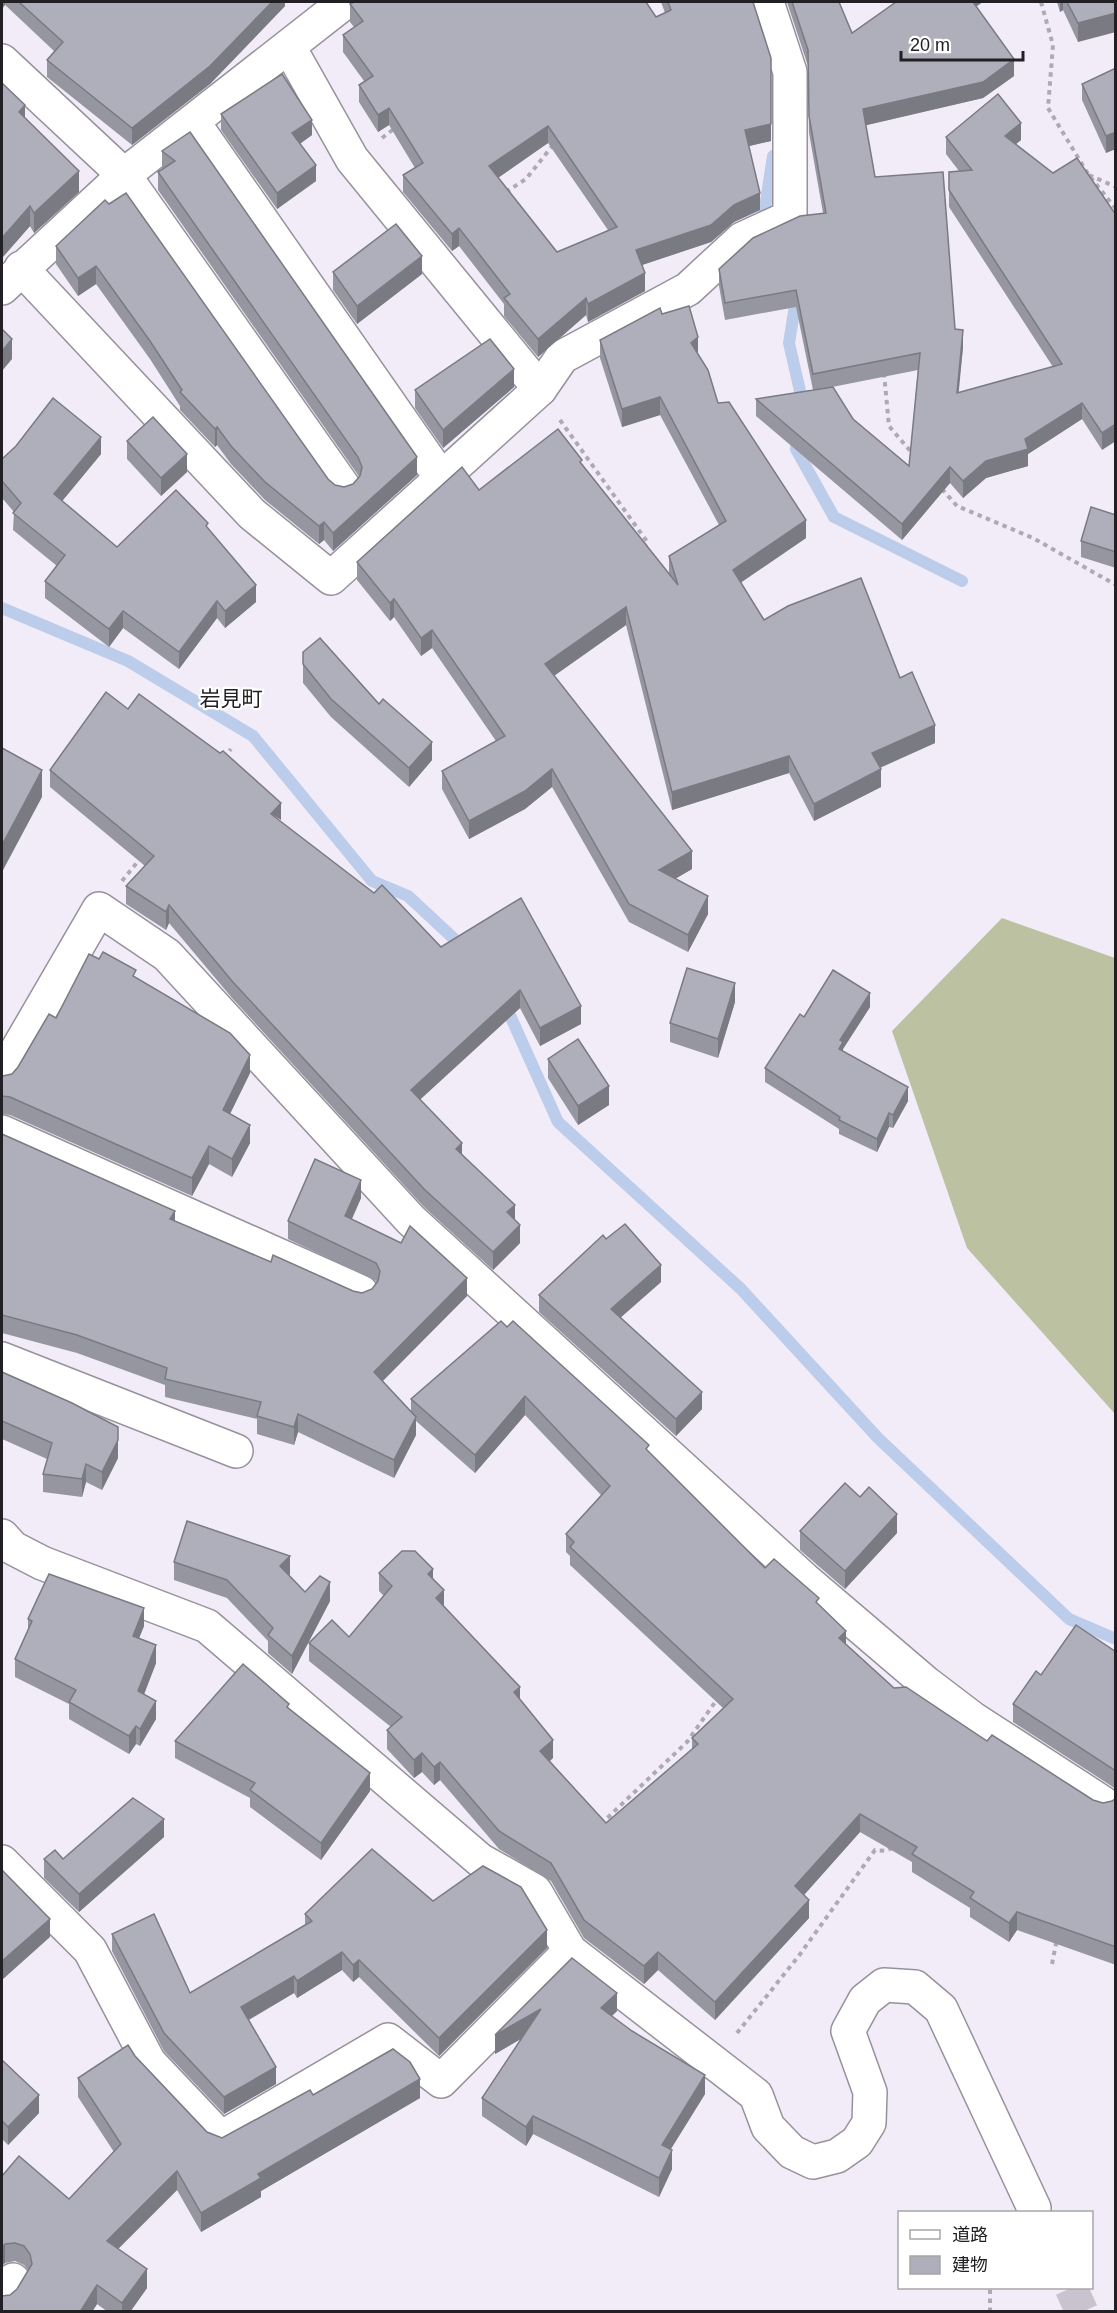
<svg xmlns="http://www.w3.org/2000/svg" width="1117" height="2313" viewBox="0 0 1117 2313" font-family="Arial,'Noto Sans JP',sans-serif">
<rect width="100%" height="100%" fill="#f2ecf8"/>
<polygon fill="#bcc2a1" points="1002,918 1115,958 1115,1414 967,1248 892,1031"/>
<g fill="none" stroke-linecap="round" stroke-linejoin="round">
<g stroke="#bccdeb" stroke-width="12">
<polyline points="770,224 764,214 773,156"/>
<polyline points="797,293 789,343 800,391 799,408"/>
<polyline points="797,435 796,449 834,517 962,581"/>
<polyline points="2,608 128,661 253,736 372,881 408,896 466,950"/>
<polyline points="504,1002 558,1122 741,1289 878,1438 1069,1619 1116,1639"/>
</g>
<polyline stroke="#c8c3ce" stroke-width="33" stroke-dasharray="33 16" stroke-linecap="butt" points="1071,2288 1082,2312"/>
<defs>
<g id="minor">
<polyline points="289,47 352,159 540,389"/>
<polyline points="2,61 124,175 343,486"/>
<polyline points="193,122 442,479"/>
<polyline points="21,268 252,514 331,578 540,389 562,357 688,289 742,239 790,217 790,72 767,2"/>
<polyline points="2,288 124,175 345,2"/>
<polyline points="2,1076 99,909 167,955 411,1220 804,1579 926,1683 972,1718 1103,1803"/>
<polyline points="2,1132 361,1292"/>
<polyline points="2,1359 236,1451"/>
<polyline points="2,1536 13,1548 42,1563 207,1626 480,1860 535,1891 570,1951 756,2095 768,2127 792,2152 813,2162 837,2156 857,2142 869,2123 870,2092 848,2031 865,2000 884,1985 915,1987 941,2009 1034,2208"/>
<polyline points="2,1862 90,1950 149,2062 221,2138 388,2040 441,2081 570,1951"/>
<polyline points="2,2296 13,2280"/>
</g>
</defs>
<use href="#minor" stroke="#97919c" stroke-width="36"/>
<g stroke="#aea9b3" stroke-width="4" stroke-dasharray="4.5 4.5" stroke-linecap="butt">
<polyline points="1041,2 1053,45 1048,108 1088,174 1116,209"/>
<polyline points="382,138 395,128"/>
<polyline points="1089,175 1116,187"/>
<polyline points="506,192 526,179 553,145"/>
<polyline points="884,373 889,426 912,453"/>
<polyline points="560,420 648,543 643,547"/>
<polyline points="942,489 957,506 1033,538 1116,585"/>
<polyline points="224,758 231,749"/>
<polyline points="122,881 140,859"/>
<polyline points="601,1824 687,1742 718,1698"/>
<polyline points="1052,1964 1057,1939"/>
<polyline points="737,2033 798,1957 875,1850 886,1851 892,1848"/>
<polyline points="990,2312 990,2288"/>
</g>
<use href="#minor" stroke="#fff" stroke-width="33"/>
</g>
<g fill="#9696a1" fill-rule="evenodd">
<polygon points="2,2 285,2 285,6 210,84 132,145 47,77 47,60 54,51"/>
<path d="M661,2H753L771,141L749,146L760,210L734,222L711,242L642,265L645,291L588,322L586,315L538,357L504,316V304L459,246L452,251L403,192V175L415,168L389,125L378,132L359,102V85L364,81L343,52V35L354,27L350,22V4L656,17L665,13ZM548,143L608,230L557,252L498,178Z"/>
<path d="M787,2H839L852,33L976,6L1014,76L983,98L866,125L875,177L955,329L963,347L958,393L1053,367L949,207V172L959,171L946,154V137L1021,140L1016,144L1053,173L1116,215L1102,450L1082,419L1028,454V466L986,478L963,498L950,483L902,540L756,416V399L813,390L796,307L725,320L719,286V269L823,213L809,133L808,66ZM918,370L909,466L853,419L827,388Z"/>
<polygon points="1057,2 1116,2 1078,42 1063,10 1060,12"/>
<polygon points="1116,68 1106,153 1082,100 1082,84"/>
<polygon points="2,83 25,118 79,192 34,233 30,226 2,258"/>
<polygon points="221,114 312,135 300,144 316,181 277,209 221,130"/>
<polygon points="190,132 417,475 333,551 324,540 319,544 265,500 231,464 217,445 215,447 180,410 180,406 150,359 96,284 78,296 56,264 56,246 105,200 328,479 335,485 344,487 353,484 359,477 358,475 158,190 158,172 162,169 162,151"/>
<polygon points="333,272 422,274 357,324 333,290"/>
<polygon points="662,314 698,355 718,403 806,538 741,582 764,620 900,678 935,743 880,768 881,787 814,821 789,773 672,810 626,625 554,676 692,869 675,879 708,914 688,952 629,922 552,787 525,809 469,839 442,789 442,771 496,741 432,648 421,656 394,617 390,621 357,580 357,562 479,490 582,464 669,574 669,556 719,525 660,415 622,427 600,358 600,340"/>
<polygon points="514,387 443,448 415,408 415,390"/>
<polygon points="127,441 187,472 161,496 127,459"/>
<polygon points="101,454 62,501 117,547 208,529 256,602 225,628 217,618 179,669 123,628 109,647 45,598 45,581 57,566 13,530 14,512 2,498 2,459"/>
<polygon points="1116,515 1116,568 1081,557 1081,541"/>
<polygon points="303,652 379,704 432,760 409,787 331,717 303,683"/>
<polygon points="50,770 280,821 441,947 581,1024 540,1046 520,1008 420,1099 462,1154 515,1220 520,1243 493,1270 424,1207 232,998 169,923 166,930 126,904 126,886 145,866 50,787"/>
<polygon points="136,978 250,1073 230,1114 250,1143 232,1177 209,1164 192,1196 10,1115 2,1114 2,1076 12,1074 18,1067 56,1018"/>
<polygon points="735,1002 718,1058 670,1042 670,1023"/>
<polygon points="870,1007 843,1049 843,1051 908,1101 893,1128 889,1127 877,1152 839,1134 839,1129 765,1082 765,1068 804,1017"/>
<polygon points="548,1059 609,1105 578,1125 548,1078"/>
<polygon points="2,1134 175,1221 271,1262 353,1291 362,1293 372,1289 377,1283 376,1281 288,1239 288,1221 361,1198 352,1219 467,1296 382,1381 411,1412 411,1399 501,1321 649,1452 765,1568 819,1606 846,1644 894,1688 1093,1800 1103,1803 1112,1801 1116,1798 1116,1965 1017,1930 1009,1942 970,1917 970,1908 912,1872 912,1862 860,1832 804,1895 809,1918 715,2020 658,1970 644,1984 584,1938 551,1881 499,1849 440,1780 434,1785 422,1772 414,1778 387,1749 387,1730 391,1727 309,1661 309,1643 349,1637 384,1596 379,1591 379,1573 433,1579 444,1607 520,1700 553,1758 550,1761 606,1823 692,1750 692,1738 723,1708 570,1565 570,1556 566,1552 566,1534 601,1495 525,1415 475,1473 416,1421 416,1435 394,1478 298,1432 294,1445 257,1434 257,1419 165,1397 165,1385 77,1353 2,1333"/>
<polygon points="606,1239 661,1282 621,1317 702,1409 676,1436 539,1312 539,1295"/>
<polygon points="2,1372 118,1458 102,1490 86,1482 82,1497 43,1492 43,1474 47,1459 2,1439"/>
<polygon points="860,1497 897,1533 845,1589 800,1550 800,1531"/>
<polygon points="174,1562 290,1574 289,1575 305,1592 330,1601 292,1674 268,1653 268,1641 227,1598 174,1580"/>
<polygon points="28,1619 144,1626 139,1638 156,1663 144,1695 156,1719 140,1746 136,1744 129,1754 69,1719 69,1704 15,1677 15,1659 28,1630"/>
<polygon points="1116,1652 1116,1790 1113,1787 1013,1722 1013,1704 1041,1675"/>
<polygon points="175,1741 370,1791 321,1860 250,1807 250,1798 175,1758"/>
<polygon points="164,1837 79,1912 44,1878 44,1859 63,1859"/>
<polygon points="433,1901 547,1948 439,2056 359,1977 353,1982 342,1970 297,1998 294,1993 249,2020 276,2084 224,2114 164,2051 112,1951 112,1934 190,1993 305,1925 305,1914"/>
<polygon points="617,2011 612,2016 705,2094 671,2149 672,2169 659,2197 533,2134 526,2146 482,2116 482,2098 521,2039 495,2054 495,2035"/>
<polygon points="135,2056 207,2132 222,2138 313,2095 420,2098 261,2191 261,2197 201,2232 177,2190 118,2249 147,2288 130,2312 108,2312 97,2304 92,2312 2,2312 10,2295 17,2289 28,2270 24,2265 15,2261 5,2263 2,2176 69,2199 114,2152 78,2097 78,2078"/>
<polygon points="2,2060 39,2113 8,2145 2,2139"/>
</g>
<g fill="#7a7a83">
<polygon points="2,2 5,2 5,5 2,9"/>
<polygon points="272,2 285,2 285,6 210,84 132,145 132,128"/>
<polygon points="968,2 983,2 968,12"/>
<polygon points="1060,2 1063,2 1063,10 1060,12"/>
<polygon points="1116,13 1116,32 1078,42 1078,23"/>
<polygon points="1014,59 1014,76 983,98 863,126 863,109"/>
<polygon points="25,105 25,125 19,112"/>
<polygon points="389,108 389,125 378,132 378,115"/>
<polygon points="312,120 312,135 292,149 292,133"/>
<polygon points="1021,123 1021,140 1005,153 1005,136"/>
<polygon points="771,124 771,141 745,147 745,130"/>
<polygon points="548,126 548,143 489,184 489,166"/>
<polygon points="1116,132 1116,149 1106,153 1106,136"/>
<polygon points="316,165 316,181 277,209 277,193"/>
<polygon points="79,171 79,192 34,233 34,213"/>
<polygon points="760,193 760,210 734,222 711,242 636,267 636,250"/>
<polygon points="30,206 30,226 2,258 2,238"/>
<polygon points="459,228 459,246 452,251 452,234"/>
<polygon points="422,256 422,274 357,324 357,306"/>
<polygon points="96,266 96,284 78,296 78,278"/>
<polygon points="645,273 645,291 588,322 588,304"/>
<polygon points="586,298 586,315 538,357 538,339"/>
<polygon points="963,330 963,347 957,410 957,393"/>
<polygon points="698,337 698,354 691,343"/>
<polygon points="12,339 12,359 2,371 2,351"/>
<polygon points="514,369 514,387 443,448 443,430"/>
<polygon points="660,397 660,415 622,427 622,409"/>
<polygon points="1082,403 1082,419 1028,454 1028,466 986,478 963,498 963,481 986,461 1025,439"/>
<polygon points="1116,424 1116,441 1102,450 1102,433"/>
<polygon points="217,427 217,445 215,447 215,429"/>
<polygon points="101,437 101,454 54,511 54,494"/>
<polygon points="187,454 187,472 161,496 161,478"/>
<polygon points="417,457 417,475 333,551 333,533"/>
<polygon points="950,467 950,483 902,540 902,524"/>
<polygon points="806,520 806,538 733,588 733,570"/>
<polygon points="324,522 324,540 319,544 319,526"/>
<polygon points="256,585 256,602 225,628 225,611"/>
<polygon points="394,599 394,617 390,621 390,603"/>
<polygon points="217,601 217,618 179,669 179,652"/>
<polygon points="626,607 626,625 545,682 545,664"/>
<polygon points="123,611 123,628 109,647 109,629"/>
<polygon points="432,630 432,648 421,656 421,638"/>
<polygon points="935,725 935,743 872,771 872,753"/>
<polygon points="432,742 432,760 409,787 409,768"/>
<polygon points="789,756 789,773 672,810 672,792"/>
<polygon points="552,769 552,787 525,809 469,839 469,821"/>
<polygon points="881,769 881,787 814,821 814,804"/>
<polygon points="42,770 42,797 2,872 2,845"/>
<polygon points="281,803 281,820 271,814"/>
<polygon points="692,851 692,869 659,888 659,870"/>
<polygon points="708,896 708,914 688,952 688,935"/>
<polygon points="169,905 169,923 166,930 166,912"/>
<polygon points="735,983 735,1002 718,1058 718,1039"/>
<polygon points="520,990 520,1008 411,1108 411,1090"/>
<polygon points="870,993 870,1007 843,1049 843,1055 839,1049 840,1040"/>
<polygon points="581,1006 581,1024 540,1046 540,1028"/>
<polygon points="250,1055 250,1073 223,1128 223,1110"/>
<polygon points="609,1086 609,1105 578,1125 578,1106"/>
<polygon points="908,1087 908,1101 893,1128 893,1115"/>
<polygon points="889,1113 889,1127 877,1152 877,1139"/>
<polygon points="250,1125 250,1143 232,1177 232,1159"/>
<polygon points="462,1143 462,1161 456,1149"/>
<polygon points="209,1146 209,1164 192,1196 192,1178"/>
<polygon points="361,1180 361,1198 345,1234 345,1216"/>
<polygon points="515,1205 515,1222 507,1212"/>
<polygon points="175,1211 175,1229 170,1219"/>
<polygon points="520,1225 520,1243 493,1270 493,1252"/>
<polygon points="661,1265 661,1282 611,1326 611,1309"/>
<polygon points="467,1278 467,1296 374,1390 374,1372"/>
<polygon points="702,1392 702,1409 676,1436 676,1419"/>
<polygon points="525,1396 525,1415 475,1473 475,1455"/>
<polygon points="298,1414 298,1432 294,1445 294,1427"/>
<polygon points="416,1417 416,1435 394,1478 394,1460"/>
<polygon points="118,1440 118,1458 102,1490 102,1472"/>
<polygon points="86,1464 86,1482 82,1497 82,1479"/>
<polygon points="897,1514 897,1533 845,1589 845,1571"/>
<polygon points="290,1556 290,1574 280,1585 280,1566"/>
<polygon points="433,1569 433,1587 428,1574"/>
<polygon points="330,1582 330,1601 292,1674 292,1656"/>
<polygon points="444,1590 444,1608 436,1598"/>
<polygon points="144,1608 144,1626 133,1653 133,1636"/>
<polygon points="846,1631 846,1649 839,1638"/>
<polygon points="156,1645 156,1663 138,1709 138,1691"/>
<polygon points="520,1687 520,1705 514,1692"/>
<polygon points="156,1701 156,1719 140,1746 140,1729"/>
<polygon points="136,1726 136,1744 129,1754 129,1736"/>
<polygon points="553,1740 553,1758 540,1769 540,1751"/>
<polygon points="422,1753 422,1772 414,1778 414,1760"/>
<polygon points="440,1762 440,1780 434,1785 434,1767"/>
<polygon points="370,1773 370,1791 321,1860 321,1843"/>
<polygon points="860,1814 860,1832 795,1905 795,1886"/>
<polygon points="164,1819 164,1837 79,1912 79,1894"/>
<polygon points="809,1900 809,1918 715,2020 715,2002"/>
<polygon points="1017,1912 1017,1930 1009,1942 1009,1923"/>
<polygon points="50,1919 50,1937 2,1980 2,1961"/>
<polygon points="547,1930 547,1948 439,2056 439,2038"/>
<polygon points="342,1952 342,1970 297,1998 297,1981"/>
<polygon points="658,1952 658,1970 644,1984 644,1966"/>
<polygon points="359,1960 359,1977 353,1982 353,1965"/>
<polygon points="294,1976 294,1993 241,2024 241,2007"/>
<polygon points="617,1993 617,2011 601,2026 601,2008"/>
<polygon points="541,2009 541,2027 495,2054 495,2035"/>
<polygon points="276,2067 276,2084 224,2114 224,2097"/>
<polygon points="705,2075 705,2094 662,2163 662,2145"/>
<polygon points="420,2079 420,2098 261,2191 261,2197 201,2232 201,2213 258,2174"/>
<polygon points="39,2095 39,2113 8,2145 8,2127"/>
<polygon points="533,2116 533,2134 526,2146 526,2127"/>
<polygon points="672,2150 672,2169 659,2197 659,2178"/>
<polygon points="177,2171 177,2190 107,2260 107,2241"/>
<polygon points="5,2244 5,2263 2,2266 2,2248"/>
<polygon points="147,2269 147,2288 130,2312 122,2312 122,2303"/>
<polygon points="97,2285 97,2304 92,2312 80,2312"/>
</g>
<g fill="#afaebb" stroke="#7a7a83" stroke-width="1.5" fill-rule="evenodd">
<polygon points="19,2 272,2 210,66 132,128 47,60 63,42"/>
<path d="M354,2H646L656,17L671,10L668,2H753L771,58V124L745,130L760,193L734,205L711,225L636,250L645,273L588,304L586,298L538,339L504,298L510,294L459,228L452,234L403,175L423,163L389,108L378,115L359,85L373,76L343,35L363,21L350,4ZM548,126L617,227L557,252L489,166Z"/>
<polygon points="792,2 839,2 852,33 896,2 973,2 1014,59 983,82 863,109 875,177 943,172 955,329 963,330 957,393 1062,364 949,190 949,172 972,170 946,137 998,94 1021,123 1005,136 1053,173 1077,158 1116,215 1116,424 1102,433 1082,403 1025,439 1028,449 986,461 963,481 950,467 902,524 756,399 833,387 853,419 909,466 920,353 813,374 796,290 725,303 719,269 753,238 800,216 826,213 809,116 808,50"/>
<polygon points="1067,2 1116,2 1116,13 1078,23"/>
<polygon points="1116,68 1116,132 1106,136 1082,84"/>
<polygon points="282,74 312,120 292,133 316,165 277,193 221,114"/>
<polygon points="2,83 25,105 19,112 79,171 34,213 30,206 2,238"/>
<polygon points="190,132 417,457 333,533 324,522 319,526 265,482 231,446 217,427 215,429 180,392 182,390 150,341 96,266 78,278 56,246 105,200 109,204 126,193 328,479 335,485 344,487 353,484 360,476 362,467 358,457 158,172 175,161 162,151"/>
<polygon points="396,224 422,256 357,306 333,272"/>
<polygon points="689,306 698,337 691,343 708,370 718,403 729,402 806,520 733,570 764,620 788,606 861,578 900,678 912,672 935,725 872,753 881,769 814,804 789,756 672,792 626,607 545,664 692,851 659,870 708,896 688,935 629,904 552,769 525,791 469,821 442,771 505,736 432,630 421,638 394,599 390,603 357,562 462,467 479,490 558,429 582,460 580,462 678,585 669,556 726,521 660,397 622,409 600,340 660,308 662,314"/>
<polygon points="2,329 12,339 2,351"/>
<polygon points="490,339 514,369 443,430 415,390"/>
<polygon points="53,398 101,437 54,494 117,547 176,490 208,523 206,526 256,585 225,611 217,601 179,652 123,611 109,629 45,581 65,555 13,513 21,503 2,481 2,459 16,446"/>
<polygon points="153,417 187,454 161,478 127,441"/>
<polygon points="1091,507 1116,515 1116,552 1081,541"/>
<polygon points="320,638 379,704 383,699 432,742 409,768 331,699 303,664 303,652"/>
<polygon points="106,692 128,709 139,694 220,753 223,751 281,803 271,814 374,893 382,885 441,947 521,898 581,1006 540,1028 520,990 411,1090 462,1143 456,1149 515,1205 507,1212 520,1225 493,1252 424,1189 232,981 169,905 166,912 126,886 154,856 50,770"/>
<polygon points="2,748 42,770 2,845"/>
<polygon points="103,952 136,970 133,976 230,1033 250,1055 223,1110 250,1125 232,1159 209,1146 192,1178 10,1097 2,1096 2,1076 12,1074 18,1067 49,1014 56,1018 89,954 99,959"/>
<polygon points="687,968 735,983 718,1039 670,1023"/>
<polygon points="833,970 870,993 840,1040 843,1042 839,1049 908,1087 893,1115 889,1113 877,1139 839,1120 840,1117 765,1068 800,1014 804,1017"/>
<polygon points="578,1039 609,1086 578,1106 548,1059"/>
<polygon points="2,1134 175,1211 170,1219 271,1262 273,1255 353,1291 362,1293 372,1289 378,1281 380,1271 376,1263 288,1221 315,1159 361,1180 345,1216 401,1243 410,1226 467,1278 374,1372 416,1417 394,1460 298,1414 294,1427 257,1416 261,1402 165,1379 167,1368 77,1335 2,1315"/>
<polygon points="625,1224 661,1265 611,1309 702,1392 676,1419 539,1295 603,1235 606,1239"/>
<polygon points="501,1321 507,1327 513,1321 649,1445 646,1449 765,1568 774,1559 819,1598 816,1602 846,1631 839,1638 894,1688 906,1687 987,1741 992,1735 1093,1800 1103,1803 1112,1801 1116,1798 1116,1947 1017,1912 1009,1923 970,1898 974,1892 912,1854 917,1847 860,1814 795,1886 809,1900 715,2002 658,1952 644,1966 584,1920 551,1863 499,1831 440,1762 434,1767 422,1753 414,1760 387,1730 402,1717 309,1643 332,1620 349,1637 392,1586 379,1573 402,1551 415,1551 433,1569 428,1574 444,1590 436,1598 520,1687 514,1692 553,1740 540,1751 606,1823 698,1744 692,1738 733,1699 570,1547 574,1542 566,1534 610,1486 525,1396 475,1455 411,1399"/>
<polygon points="2,1372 72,1403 118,1427 118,1440 102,1472 86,1464 82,1479 43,1474 52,1443 2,1421"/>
<polygon points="845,1483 860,1497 869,1487 897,1514 845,1571 800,1531"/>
<polygon points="187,1521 290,1556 280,1566 305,1592 320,1576 330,1582 292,1656 268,1635 273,1628 227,1580 174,1562"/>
<polygon points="49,1574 144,1608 133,1636 156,1645 138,1691 156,1701 140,1729 136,1726 129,1736 69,1702 76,1690 15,1659 32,1621 28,1619"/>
<polygon points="1076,1625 1116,1652 1116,1772 1113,1769 1013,1704 1036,1671 1041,1675"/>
<polygon points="243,1664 289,1704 287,1707 370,1773 321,1843 250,1790 255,1783 175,1741"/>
<polygon points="133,1798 164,1819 79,1894 44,1859 55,1850 63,1859"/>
<polygon points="372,1849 433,1901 483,1866 521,1887 547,1930 439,2038 359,1960 353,1965 342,1952 297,1981 294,1976 241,2007 276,2067 224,2097 164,2033 112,1934 154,1914 190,1993 312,1921 305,1914"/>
<polygon points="2,1870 50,1919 2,1961"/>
<polygon points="572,1958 617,1993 601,2008 632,2031 705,2075 662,2145 672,2150 659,2178 533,2116 526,2127 482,2098 541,2009 495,2035"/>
<polygon points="128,2045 135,2056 207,2132 222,2138 310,2090 313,2095 393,2049 410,2062 420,2079 258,2174 261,2178 201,2213 177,2171 107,2241 147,2269 122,2303 97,2285 80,2312 2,2312 2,2296 10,2295 17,2289 32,2264 30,2254 24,2246 15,2243 5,2244 2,2248 2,2176 19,2156 69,2199 121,2144 78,2078"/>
<polygon points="2,2060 39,2095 8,2127 2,2121"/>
</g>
<g text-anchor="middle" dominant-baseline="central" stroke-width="4.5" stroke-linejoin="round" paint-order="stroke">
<g font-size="21" fill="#222024" stroke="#fff">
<text x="231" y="698">岩見町</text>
</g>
</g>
<rect width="1117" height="2313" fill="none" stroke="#222024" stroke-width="6"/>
<rect x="898" y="2211" width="195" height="78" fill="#ffffff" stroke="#a7a6a7" stroke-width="1.5"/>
<rect x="910" y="2230" width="30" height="9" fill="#ffffff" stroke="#a7a6a7" stroke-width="1.5"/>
<text x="952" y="2241" font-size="18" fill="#222024">道路</text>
<rect x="910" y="2256" width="30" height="18" fill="#afaebb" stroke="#a7a6a7" stroke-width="1.5"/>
<text x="952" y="2271" font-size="18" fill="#222024">建物</text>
<path d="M901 51v9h122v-9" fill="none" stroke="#222024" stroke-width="3"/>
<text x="910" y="51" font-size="18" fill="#222024" stroke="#ffffff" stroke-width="4.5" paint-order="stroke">20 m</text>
</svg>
